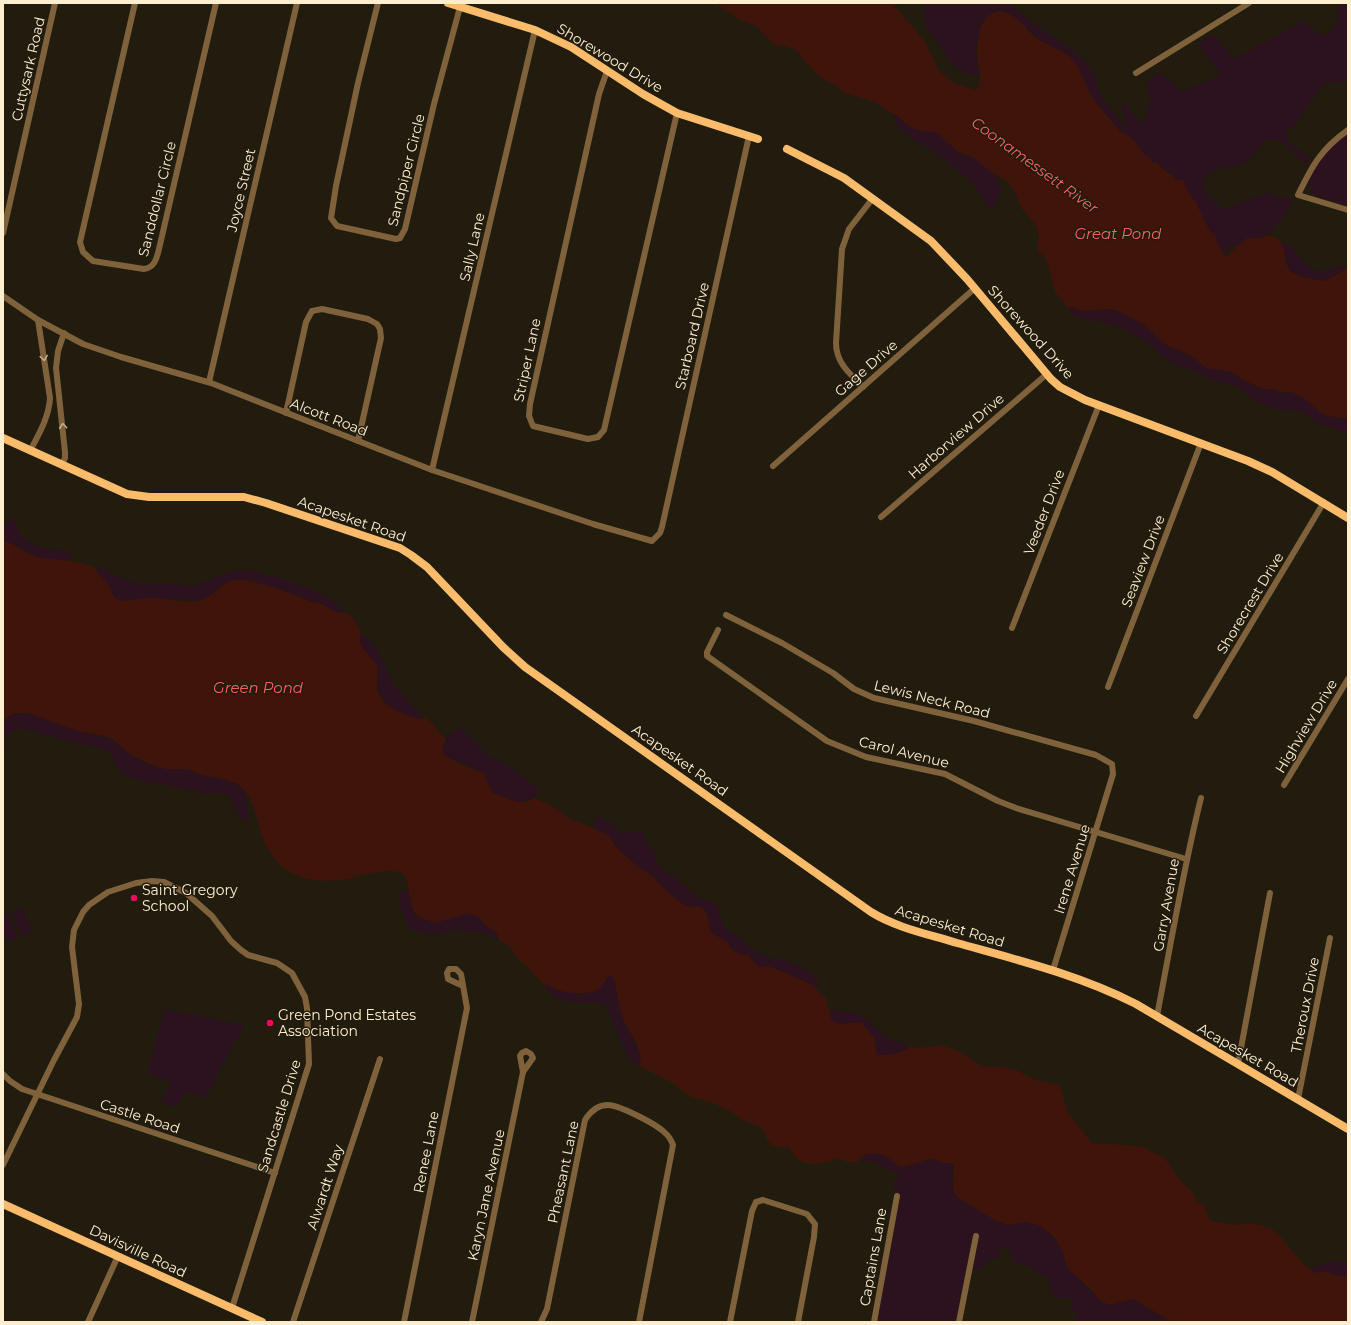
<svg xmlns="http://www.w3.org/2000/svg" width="1351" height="1325" viewBox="0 0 1351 1325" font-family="Montserrat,sans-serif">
<rect width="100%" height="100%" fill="#221c0e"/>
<g fill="#2b121e">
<path d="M923,3H1007C1016,7 1020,13 1027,18C1051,37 1082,51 1097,78C1096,102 1118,111 1126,131L1121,99L1138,121L1148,119L1145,113L1150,104L1146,83L1159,72L1182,92L1221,75L1198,44L1212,34L1234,59L1303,21L1323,36L1337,25L1339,3H1348V81L1325,83L1292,127L1286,131L1289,142L1310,158L1307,164L1295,156L1296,152L1293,153L1280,140L1265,141L1244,164L1216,169L1203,180V185L1206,193L1221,208H1226L1267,193L1284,198H1290L1292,203C1281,219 1270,243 1247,238L1239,245H1234L1225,251L1219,247L1215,234L1212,233L1203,219V215L1196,206L1197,203L1189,196L1186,188L1152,163L1139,148L1137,144C1132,139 1125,136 1120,131C1116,128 1093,98 1090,93C1083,81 1081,68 1071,59C1061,48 1047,46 1036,37C1026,29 1020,18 1008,13C981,2 974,41 977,61C977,66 979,70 980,75C959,78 948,58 938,43C934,37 929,34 926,28C923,19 925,11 923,3Z"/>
<polygon points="892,113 898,116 907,125 919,131 937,133 960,154 972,157 982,164 995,175 1002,190 998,201 990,210 971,181 937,154 915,140 900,129"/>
<path d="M1348,134V207L1314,195C1295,177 1334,144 1348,134Z"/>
<path d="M1281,242C1299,244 1301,271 1322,271C1329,271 1336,266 1343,266L1346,269L1325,281C1314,279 1292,278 1288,266C1284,258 1285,250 1281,242Z"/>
<path d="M1074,306L1082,311L1110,309L1120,312L1143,324L1166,345L1190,355L1206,368L1231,372L1247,382L1264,389H1275L1280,393C1297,387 1311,406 1323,414C1329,418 1341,417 1348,419V434L1332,428L1319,425L1303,412L1272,408L1260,404L1237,387L1210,380L1201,374L1171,363L1147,343L1117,325L1082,319L1073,316L1068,308Z"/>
<path d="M12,519L15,520C17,524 16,528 19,532C29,550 52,547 69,552L74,560C64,560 43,561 34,556C25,551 14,541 3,542V528Z"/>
<path d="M95,567C112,568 122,582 139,584C150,585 165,583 176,584C180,584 186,586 191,586C208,583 222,571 240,570C254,569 265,576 278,577C297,587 336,593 344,613L331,610L326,606L307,601L300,596L282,590L267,587L254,581L241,580L227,582L211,595L201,600H175L148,598L125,601L115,598L107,583L96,571Z"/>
<path d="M361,632L377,649L393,684L423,717L420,719C414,719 408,715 402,713C379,703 376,692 377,668C371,654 356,650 361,632Z"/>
<polygon points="16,713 36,715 83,733 112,739 135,758 150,765 165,769 187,769 201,775 219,778 238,784 246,794 249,819 247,823 234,810 229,795 219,793 205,794 187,789 133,779 123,774 116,766 110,754 99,747 70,742 24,729 15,730 6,736 3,752 3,719"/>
<path d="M458,728L464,730L490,757L500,761L518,773L541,790L530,800L517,802L492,792L484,773L444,755C441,742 448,735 458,728Z"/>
<path d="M596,812L600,818L611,823L621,833C628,834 637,829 643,832L648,846L655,852L658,864L664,872L674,876L699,898L713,902L718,907L724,928C739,935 755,955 771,958C774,959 777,958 780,959C790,961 812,971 818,979L817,988C810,983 772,966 764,966C762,966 760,967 758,966L748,955L737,954L714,934L710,930L707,915L695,906H686L675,898L663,888L653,876L640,869L620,851L607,834L594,828Z"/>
<path d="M400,890L408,891C412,898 410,908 415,914C433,932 456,908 477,916C481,917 482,922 485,924C492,929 497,931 499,940L479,931L478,933L456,929L434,935L410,929C404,922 396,899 400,890Z"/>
<polygon points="23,908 32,932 21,936 12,912"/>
<polygon points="9,914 18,938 7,942 3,933 3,916"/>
<path d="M609,976H612L614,979C617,993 619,1008 624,1021C630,1037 643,1048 640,1067C621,1058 617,1021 604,1004C585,1001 552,1008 544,985L546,984L557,990L584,994L598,989Z"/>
<polygon points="164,1009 244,1025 205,1098 186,1091 176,1107 161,1101 172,1083 148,1074"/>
<path d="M830,1009L855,1013L866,1018L888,1039L911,1046C903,1053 888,1055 878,1055L876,1052L875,1038L855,1022L840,1024L832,1021Z"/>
<path d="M869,1153H879L903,1167L930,1159L937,1160L943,1163H953L952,1184L954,1193L965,1204L980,1210L997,1221L1009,1225L1026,1222L1041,1226L1054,1237L1062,1250L1066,1265L1071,1272L1092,1292L1138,1300L1142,1305L1172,1322H1152L1148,1319L1147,1322H1076L1078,1312L1072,1311L1071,1298H1056L1049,1290L1051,1277C1042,1276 1036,1274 1030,1266L1019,1265L1011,1257L1009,1248L1002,1247L999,1251V1256L988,1261L979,1270H974L972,1269L979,1238L978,1236L974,1234L972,1236L956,1322H877L901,1195L893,1188L899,1174L870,1161L859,1162L864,1155Z"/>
<polygon points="1343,1261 1348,1262 1348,1276 1314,1273 1310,1268 1327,1262"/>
</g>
<g fill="#3e140b">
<path d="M714,3H892L923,39L938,69L952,82L975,90C985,84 976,60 977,50C977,30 987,0 1013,16C1022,22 1028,32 1037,38C1051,48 1067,50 1077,65C1083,74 1085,84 1090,93C1097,106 1111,119 1120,131C1126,134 1132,137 1136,143C1140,148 1144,157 1151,158L1152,163L1157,162L1165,171L1167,170V173L1172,174L1174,179L1185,181C1186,191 1190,194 1195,201C1199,205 1198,210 1203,215V219L1212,233L1215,234L1219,247L1226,257L1247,238C1251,238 1255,238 1259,238C1262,238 1265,236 1268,236C1290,236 1280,263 1292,272C1300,278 1315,279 1325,281L1348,268V419C1341,417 1329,418 1323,414C1311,406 1297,387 1280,393L1275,389H1264L1247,382L1231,372L1206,368L1190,355L1166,345L1143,324L1120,312L1110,309L1082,311L1074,307L1068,308L1055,292L1048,265L1043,255L1039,252L1037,248L1039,235L1035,224L1021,208L1016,193L1006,180L995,175L972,157L958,152L937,133L914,129L907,125L898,116L886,110L872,101L842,92L837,86L818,76L796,50L781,45H774L756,26L736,18L735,16Z"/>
<path d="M7,541C18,547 31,557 43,558C63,560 75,560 95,567L96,571L107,583L115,598C127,604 136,598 148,598C165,597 185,605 202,600C215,596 221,582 235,580C251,578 292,593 307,600C312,603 319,602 324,605C327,606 329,609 332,610C338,614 346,611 352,617C355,621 359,627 361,632C356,650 371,653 377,666C379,672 376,681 377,688C380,706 400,713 416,718C420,720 423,717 427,718L446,739L442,747L444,755L466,767L484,773L492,792L517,802H525L535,798L557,809L569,818L607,834L620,851L641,869L653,876L663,888L675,898L686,906L702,907L707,915L711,932C715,936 718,936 722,939C735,945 725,952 748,955L758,966L772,967L811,984L826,998L832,1021L840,1024L861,1022L875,1038L876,1052L878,1055C887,1055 904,1053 911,1046L916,1048L942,1045L956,1050L985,1067H1004L1019,1071L1030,1078L1058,1085L1062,1091L1067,1112L1093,1144C1112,1144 1128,1144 1147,1148C1151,1153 1158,1154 1163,1156L1180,1180L1194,1193L1197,1202L1204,1205L1208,1217L1211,1221L1236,1225L1251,1223L1271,1228L1280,1236L1306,1267L1310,1268L1314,1273L1323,1271L1338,1276H1348V1322H1172L1133,1299L1110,1305L1100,1301L1091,1289L1071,1272L1066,1265L1062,1250L1054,1237L1041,1226L1026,1222L1009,1225L996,1221L958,1198C948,1186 957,1175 953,1163H943L937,1160L930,1159L903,1167L897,1165L886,1156L874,1153L864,1155L857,1162H847L837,1158C827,1164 809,1167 799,1160C794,1157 792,1151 788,1147L782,1148L771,1145L766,1138L763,1130L758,1126L744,1121L730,1111L710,1102L691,1097L671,1082L640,1067C643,1048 631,1037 624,1021C619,1008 617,993 614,979L612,976H609C605,980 603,985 599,989C590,996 567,993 557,990C553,988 550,985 546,984L544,985L526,965L519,960L509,946L499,940L496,932L485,925L478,916L466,914L435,923L421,918L415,913L412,908L407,881L403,873C384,868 370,874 352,878C314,886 281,879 264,841C259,829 257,816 252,803L250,797L238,784L219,778L201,775L187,769H165L150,764L132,756L112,739L105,736L77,731L28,713H16L3,719V542Z"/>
</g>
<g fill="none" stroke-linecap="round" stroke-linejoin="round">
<g stroke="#7f623b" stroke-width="6">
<path d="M135,3L80,242L83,252L93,261L144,269C155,268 157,257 159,249L216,3"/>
<polyline points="378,3 358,83 336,186 331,218 337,226 396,239 400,238 405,229 434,104 460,7"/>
<polyline points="607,71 599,94 530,404 529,416 533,426 588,439 598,437 604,430 677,113"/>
<polyline points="1136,73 1249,3"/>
<path d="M1348,130C1321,149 1312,166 1298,195L1348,210"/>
<polyline points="3,233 55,3"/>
<polyline points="3,296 38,320 83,344 121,357 211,383 432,470 593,524 652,541 660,533 662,527 749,136"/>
<polyline points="209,382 297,3"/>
<path d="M863,387C850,374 836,363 836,343L842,249L849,229L873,198"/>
<polyline points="286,413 306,322 312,311 322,309 368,319 377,324 380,329 381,338 358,441"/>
<path d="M30,451C39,434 49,417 50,398L38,320"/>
<polyline points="62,464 65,458 65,452 56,368 58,351 64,333"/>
<polyline points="773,466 975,288"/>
<polyline points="432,470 535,30"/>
<polyline points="881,517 1047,374"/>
<polyline points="726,615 782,643 833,673 854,689 874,698 974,721 1096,755 1112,764 1113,774 1053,970"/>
<polyline points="1012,628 1099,405"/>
<polyline points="718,630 707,652 707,656 827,741 866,757 945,774 998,801 1016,808 1186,859"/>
<polyline points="1108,687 1201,443"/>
<polyline points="1196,716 1324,502"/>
<polyline points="1284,785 1348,679"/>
<path d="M1157,1016C1171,943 1183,870 1201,798"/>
<polygon points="526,1051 531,1054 533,1058 523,1072 520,1056 522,1053"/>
<polyline points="1238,1064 1270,893"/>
<polyline points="3,1074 10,1081 22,1089 275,1173"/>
<polyline points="1298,1099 1330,938"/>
<polyline points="3,1165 54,1060 77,1017 79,1004 72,947 74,930 83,912 89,905 108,892 136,883 152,881 164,882 186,893 212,916 231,941 241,950 248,955 277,963 292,973 305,997 307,1008 309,1064 232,1308"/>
<polyline points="88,1322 118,1256"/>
<polyline points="293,1322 380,1059"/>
<polyline points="404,1322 467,1008 461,974 456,969 449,969 447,973 448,979 463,986"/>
<polyline points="472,1322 523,1072"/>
<path d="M541,1322L547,1309L585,1120C590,1112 598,1105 608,1105C619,1105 656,1124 664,1132C669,1136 671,1139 673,1145L639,1322"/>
<polyline points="730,1322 752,1211 756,1202 763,1200 807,1214 815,1224 814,1237 798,1322"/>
<polyline points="874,1322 897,1196"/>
<polyline points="959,1322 976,1236"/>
</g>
<g stroke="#fabc6b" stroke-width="8">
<polyline points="448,3 535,30 571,47 643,94 677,113 758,139"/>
<polyline points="787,149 844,178 931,241 967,279 1051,379 1060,387 1085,400 1248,461 1272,472 1348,518"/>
<path d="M3,438L127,494L149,497H244L266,503L400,548L411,555L427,567L503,647L525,667L871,912C897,928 928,934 957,943C1018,960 1079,975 1136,1004L1348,1129"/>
<polyline points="3,1204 262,1322"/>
</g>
</g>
<defs><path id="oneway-chevron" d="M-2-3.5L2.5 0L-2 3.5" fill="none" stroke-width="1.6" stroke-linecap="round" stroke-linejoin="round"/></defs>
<g stroke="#c4af8d">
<use href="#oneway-chevron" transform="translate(44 358) rotate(81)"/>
<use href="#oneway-chevron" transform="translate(63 426) rotate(-95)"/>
</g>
<g fill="#f2085c" stroke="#221c0e" stroke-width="1.5">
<circle cx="134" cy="898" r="4"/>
<circle cx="270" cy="1023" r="4"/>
</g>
<g text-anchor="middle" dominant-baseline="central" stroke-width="3" stroke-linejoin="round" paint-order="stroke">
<g font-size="14" fill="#fdeed0" stroke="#221c0e">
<text transform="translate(610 58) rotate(31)">Shorewood Drive</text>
<text transform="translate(28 69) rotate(-77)">Cuttysark Road</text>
<text transform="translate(406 170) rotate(-76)">Sandpiper Circle</text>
<text transform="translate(241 190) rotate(-77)">Joyce Street</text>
<text transform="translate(157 199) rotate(-76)">Sanddollar Circle</text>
<text transform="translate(472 247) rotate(-77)">Sally Lane</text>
<text transform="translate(1031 332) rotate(48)">Shorewood Drive</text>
<text transform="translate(692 336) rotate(-77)">Starboard Drive</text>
<text transform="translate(527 360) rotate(-78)">Striper Lane</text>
<text transform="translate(866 368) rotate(-41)">Gage Drive</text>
<text transform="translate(329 417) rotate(21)">Alcott Road</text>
<text transform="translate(956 436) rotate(-41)">Harborview Drive</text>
<text transform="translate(1044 512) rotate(-69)">Veeder Drive</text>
<text transform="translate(352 519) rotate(19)">Acapesket Road</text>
<text transform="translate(1143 561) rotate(-69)">Seaview Drive</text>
<text transform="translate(1250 603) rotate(-59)">Shorecrest Drive</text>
<text transform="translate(932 699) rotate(14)">Lewis Neck Road</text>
<text transform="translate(1306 726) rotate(-59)">Highview Drive</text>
<text transform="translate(904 752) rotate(14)">Carol Avenue</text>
<text transform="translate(680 760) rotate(35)">Acapesket Road</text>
<text transform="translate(1072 869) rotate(-73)">Irene Avenue</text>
<text transform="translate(1166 905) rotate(-80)">Garry Avenue</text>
<text transform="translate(950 926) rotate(17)">Acapesket Road</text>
<text transform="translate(1305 1005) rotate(-79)">Theroux Drive</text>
<text transform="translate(1248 1055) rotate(30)">Acapesket Road</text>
<text transform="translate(140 1116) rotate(18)">Castle Road</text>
<text transform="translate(279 1116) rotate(-73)">Sandcastle Drive</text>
<text transform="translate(426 1152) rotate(-79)">Renee Lane</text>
<text transform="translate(563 1172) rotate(-78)">Pheasant Lane</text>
<text transform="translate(325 1187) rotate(-72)">Alwardt Way</text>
<text transform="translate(486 1195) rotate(-78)">Karyn Jane Avenue</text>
<text transform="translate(138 1251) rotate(25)">Davisville Road</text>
<text transform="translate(873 1257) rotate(-80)">Captains Lane</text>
</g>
<g font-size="14" fill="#fdeed0" stroke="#221c0e" text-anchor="start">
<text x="142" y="890">Saint Gregory<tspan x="142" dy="16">School</tspan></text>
<text x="278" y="1015">Green Pond Estates<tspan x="278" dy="16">Association</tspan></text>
</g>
<g font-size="15" font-style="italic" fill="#fa6362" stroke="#221c0e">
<text transform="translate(1035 165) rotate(36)">Coonamessett River</text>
<text x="1118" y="233">Great Pond</text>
<text x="258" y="687">Green Pond</text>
</g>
</g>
<rect width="1351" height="1325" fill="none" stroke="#fdeed0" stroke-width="8"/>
</svg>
